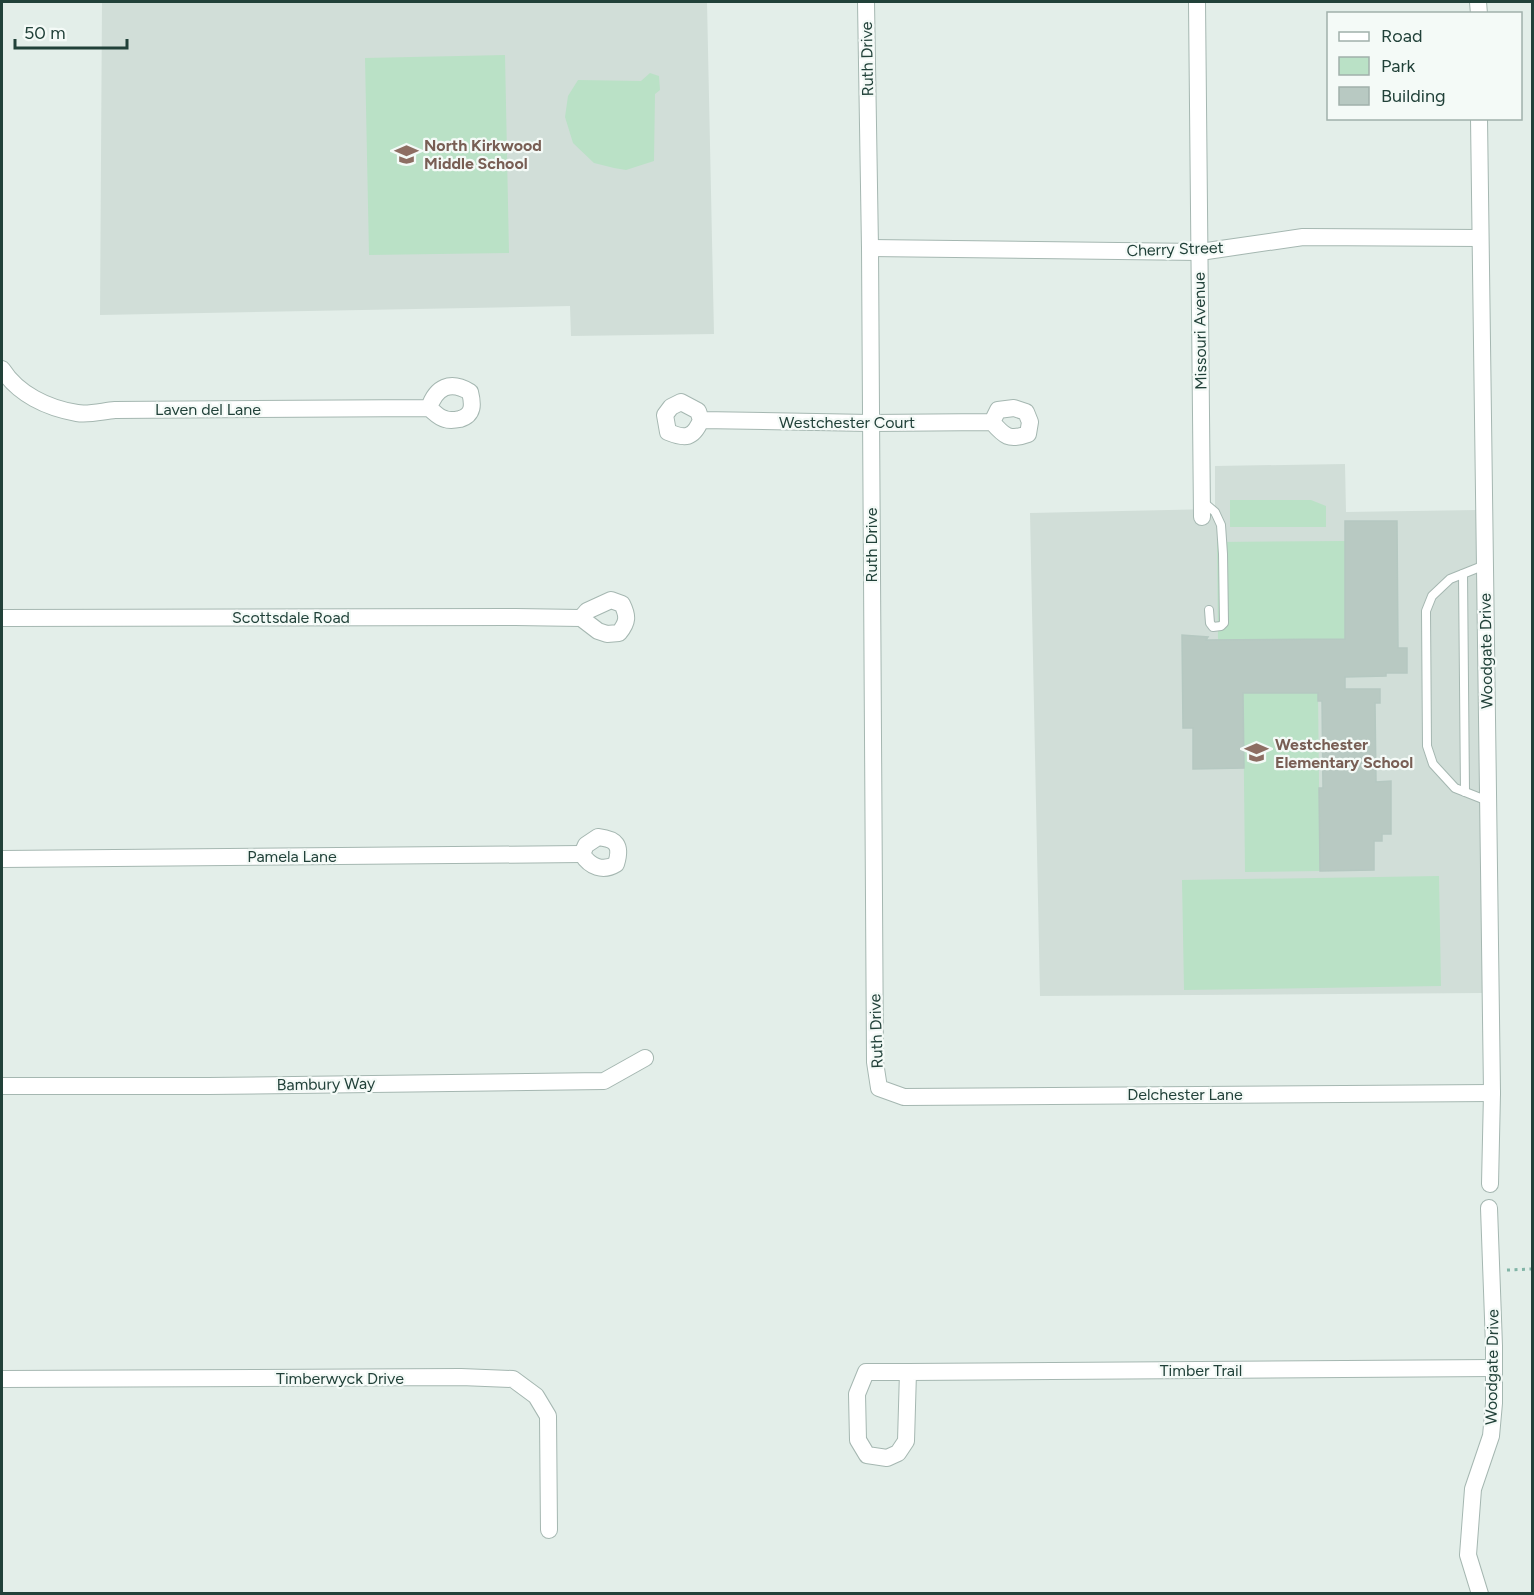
<svg xmlns="http://www.w3.org/2000/svg" width="1534" height="1595" viewBox="0 0 1534 1595" font-family="Figtree,sans-serif">
<rect width="100%" height="100%" fill="#e3eee9"/>
<g fill="#d1ded8">
<polygon points="102,2 707,2 714,334 571,336 570,306 100,315"/>
<polygon points="1345,464 1346,512 1477,510 1482,993 1040,996 1030,513 1215,509 1215,466"/>
</g>
<g fill="#bae1c6">
<polygon points="505,55 509,253 369,255 365,58"/>
<polygon points="650,73 659,76 660,90 655,94 654,161 626,170 614,168 594,163 573,143 565,117 568,96 578,80 641,81"/>
<polygon points="1230,500 1311,500 1326,506 1326,527 1230,527"/>
<polygon points="1345,541 1345,639 1218,640 1217,542"/>
<polygon points="1243,693 1318,693 1320,871 1245,872"/>
<polygon points="1439,876 1441,986 1184,990 1182,880"/>
</g>
<polygon fill="#b8c9c2" stroke="#b5c8c1" stroke-width="1.5" points="1345,521 1397,521 1398,648 1407,648 1407,673 1386,673 1386,676 1345,677 1345,689 1380,689 1380,703 1375,703 1376,782 1391,781 1391,834 1382,834 1382,841 1374,841 1374,870 1320,871 1319,788 1323,788 1322,701 1318,701 1318,693 1243,693 1244,768 1193,769 1193,728 1183,728 1182,635 1208,637 1206,640 1345,639"/>
<g fill="none" stroke-linecap="round" stroke-linejoin="round">
<defs>
<g id="service">
<polyline points="1202,501 1215,512 1221,525 1223,554 1224,623 1221,626 1213,627 1210,623 1209,610"/>
<polyline points="1485,565 1450,579 1432,596 1426,611 1427,746 1433,764 1455,788 1488,801"/>
<polyline points="1463,574 1465,792"/>
</g>
<g id="minor">
<polyline points="866,2 870,248 875,1062 879,1088 904,1097 1492,1093"/>
<polyline points="1197,2 1202,517"/>
<polyline points="1478,2 1479,14"/>
<polyline points="1479,118 1492,1093 1490,1184"/>
<polyline points="870,248 1200,252 1303,237 1480,238"/>
<path d="M2,369C18,394 47,408 77,413C89,415 103,411 115,410L429,408C434,412 439,418 445,419C450,421 455,420 460,419C474,415 473,404 470,392C450,380 436,387 429,408"/>
<path d="M701,420L698,411L681,402L671,407L665,415L668,432C685,439 693,439 701,420L870,423L992,422C1004,436 1009,441 1028,434L1030,422L1026,412L1014,408L998,410L992,422"/>
<path d="M2,618L515,617L581,618L598,631L607,634L619,633C628,622 628,616 622,604L611,600L587,611L581,618"/>
<path d="M598,837C616,839 622,845 616,864C603,872 590,867 582,854L586,845Z"/>
<polyline points="2,859 582,854"/>
<polyline points="2,1086 208,1086 604,1081 645,1058"/>
<polyline points="908,1372 866,1372 857,1394 858,1440 867,1455 887,1458 898,1453 906,1441 908,1372 1494,1368"/>
<polyline points="2,1379 461,1377 513,1379 536,1396 548,1416 549,1530"/>
<polyline points="1480,1594 1468,1555 1473,1489 1491,1436 1494,1403 1494,1346 1489,1208"/>
</g>
</defs>
<use href="#service" stroke="#a5b7b1" stroke-width="10"/>
<use href="#minor" stroke="#a5b7b1" stroke-width="18"/>
<polyline stroke="#81b4a6" stroke-width="3" stroke-dasharray="3 4.5" stroke-linecap="butt" points="1507,1270 1532,1269"/>
<use href="#service" stroke="#fff" stroke-width="8"/>
<use href="#minor" stroke="#fff" stroke-width="16"/>
</g>
<defs>
<symbol id="school-bare" viewBox="-9 -9 18 18"><path d="M0-5L7-2L0 1L-7-2ZM-4 1L0 2.5L4 1V4Q0 6-4 4Z" fill="#8d6e63" stroke="#f4faf7" stroke-width="2.5" paint-order="stroke"/></symbol>
</defs>
<g fill-rule="evenodd">
<use href="#school-bare" x="390" y="138" width="33" height="33"/>
<use href="#school-bare" x="1240" y="736" width="33" height="33"/>
</g>
<g text-anchor="middle" dominant-baseline="central" stroke-width="4.5" stroke-linejoin="round" paint-order="stroke">
<g font-size="16" fill="#214139" stroke="#f4faf7">
<text transform="translate(867 59) rotate(-91)">Ruth Drive</text>
<text transform="translate(1175 249) rotate(-2)">Cherry Street</text>
<text transform="translate(1200 331) rotate(-91)">Missouri Avenue</text>
<text x="208" y="409">Laven del Lane</text>
<text x="847" y="422">Westchester Court</text>
<text transform="translate(871 545) rotate(-90)">Ruth Drive</text>
<text x="291" y="617">Scottsdale Road</text>
<text transform="translate(1486 651) rotate(-91)">Woodgate Drive</text>
<text x="292" y="856">Pamela Lane</text>
<text transform="translate(876 1031) rotate(-92)">Ruth Drive</text>
<text transform="translate(326 1084) rotate(-1)">Bambury Way</text>
<text x="1185" y="1094">Delchester Lane</text>
<text transform="translate(1492 1367) rotate(-89)">Woodgate Drive</text>
<text x="1201" y="1370">Timber Trail</text>
<text x="340" y="1378">Timberwyck Drive</text>
</g>
<g font-size="16" font-weight="bold" fill="#785e54" stroke="#f4faf7" text-anchor="start">
<text x="424" y="145">North Kirkwood<tspan x="424" dy="18">Middle School</tspan></text>
<text x="1275" y="744">Westchester<tspan x="1275" dy="18">Elementary School</tspan></text>
</g>
</g>
<rect width="1534" height="1595" fill="none" stroke="#214139" stroke-width="6"/>
<rect x="1327" y="12" width="195" height="108" fill="#f4faf7" stroke="#a0b0ab" stroke-width="1.5"/>
<rect x="1339" y="32" width="30" height="9" fill="#ffffff" stroke="#a0b0ab" stroke-width="1.5"/>
<text x="1381" y="42" font-size="18" fill="#214139">Road</text>
<rect x="1339" y="57" width="30" height="18" fill="#bae1c6" stroke="#a0b0ab" stroke-width="1.5"/>
<text x="1381" y="72" font-size="18" fill="#214139">Park</text>
<rect x="1339" y="87" width="30" height="18" fill="#b8c9c2" stroke="#a0b0ab" stroke-width="1.5"/>
<text x="1381" y="102" font-size="18" fill="#214139">Building</text>
<path d="M15 39v9h112v-9" fill="none" stroke="#214139" stroke-width="3"/>
<text x="24" y="39" font-size="18" fill="#214139" stroke="#f4faf7" stroke-width="4.5" paint-order="stroke">50 m</text>
</svg>
